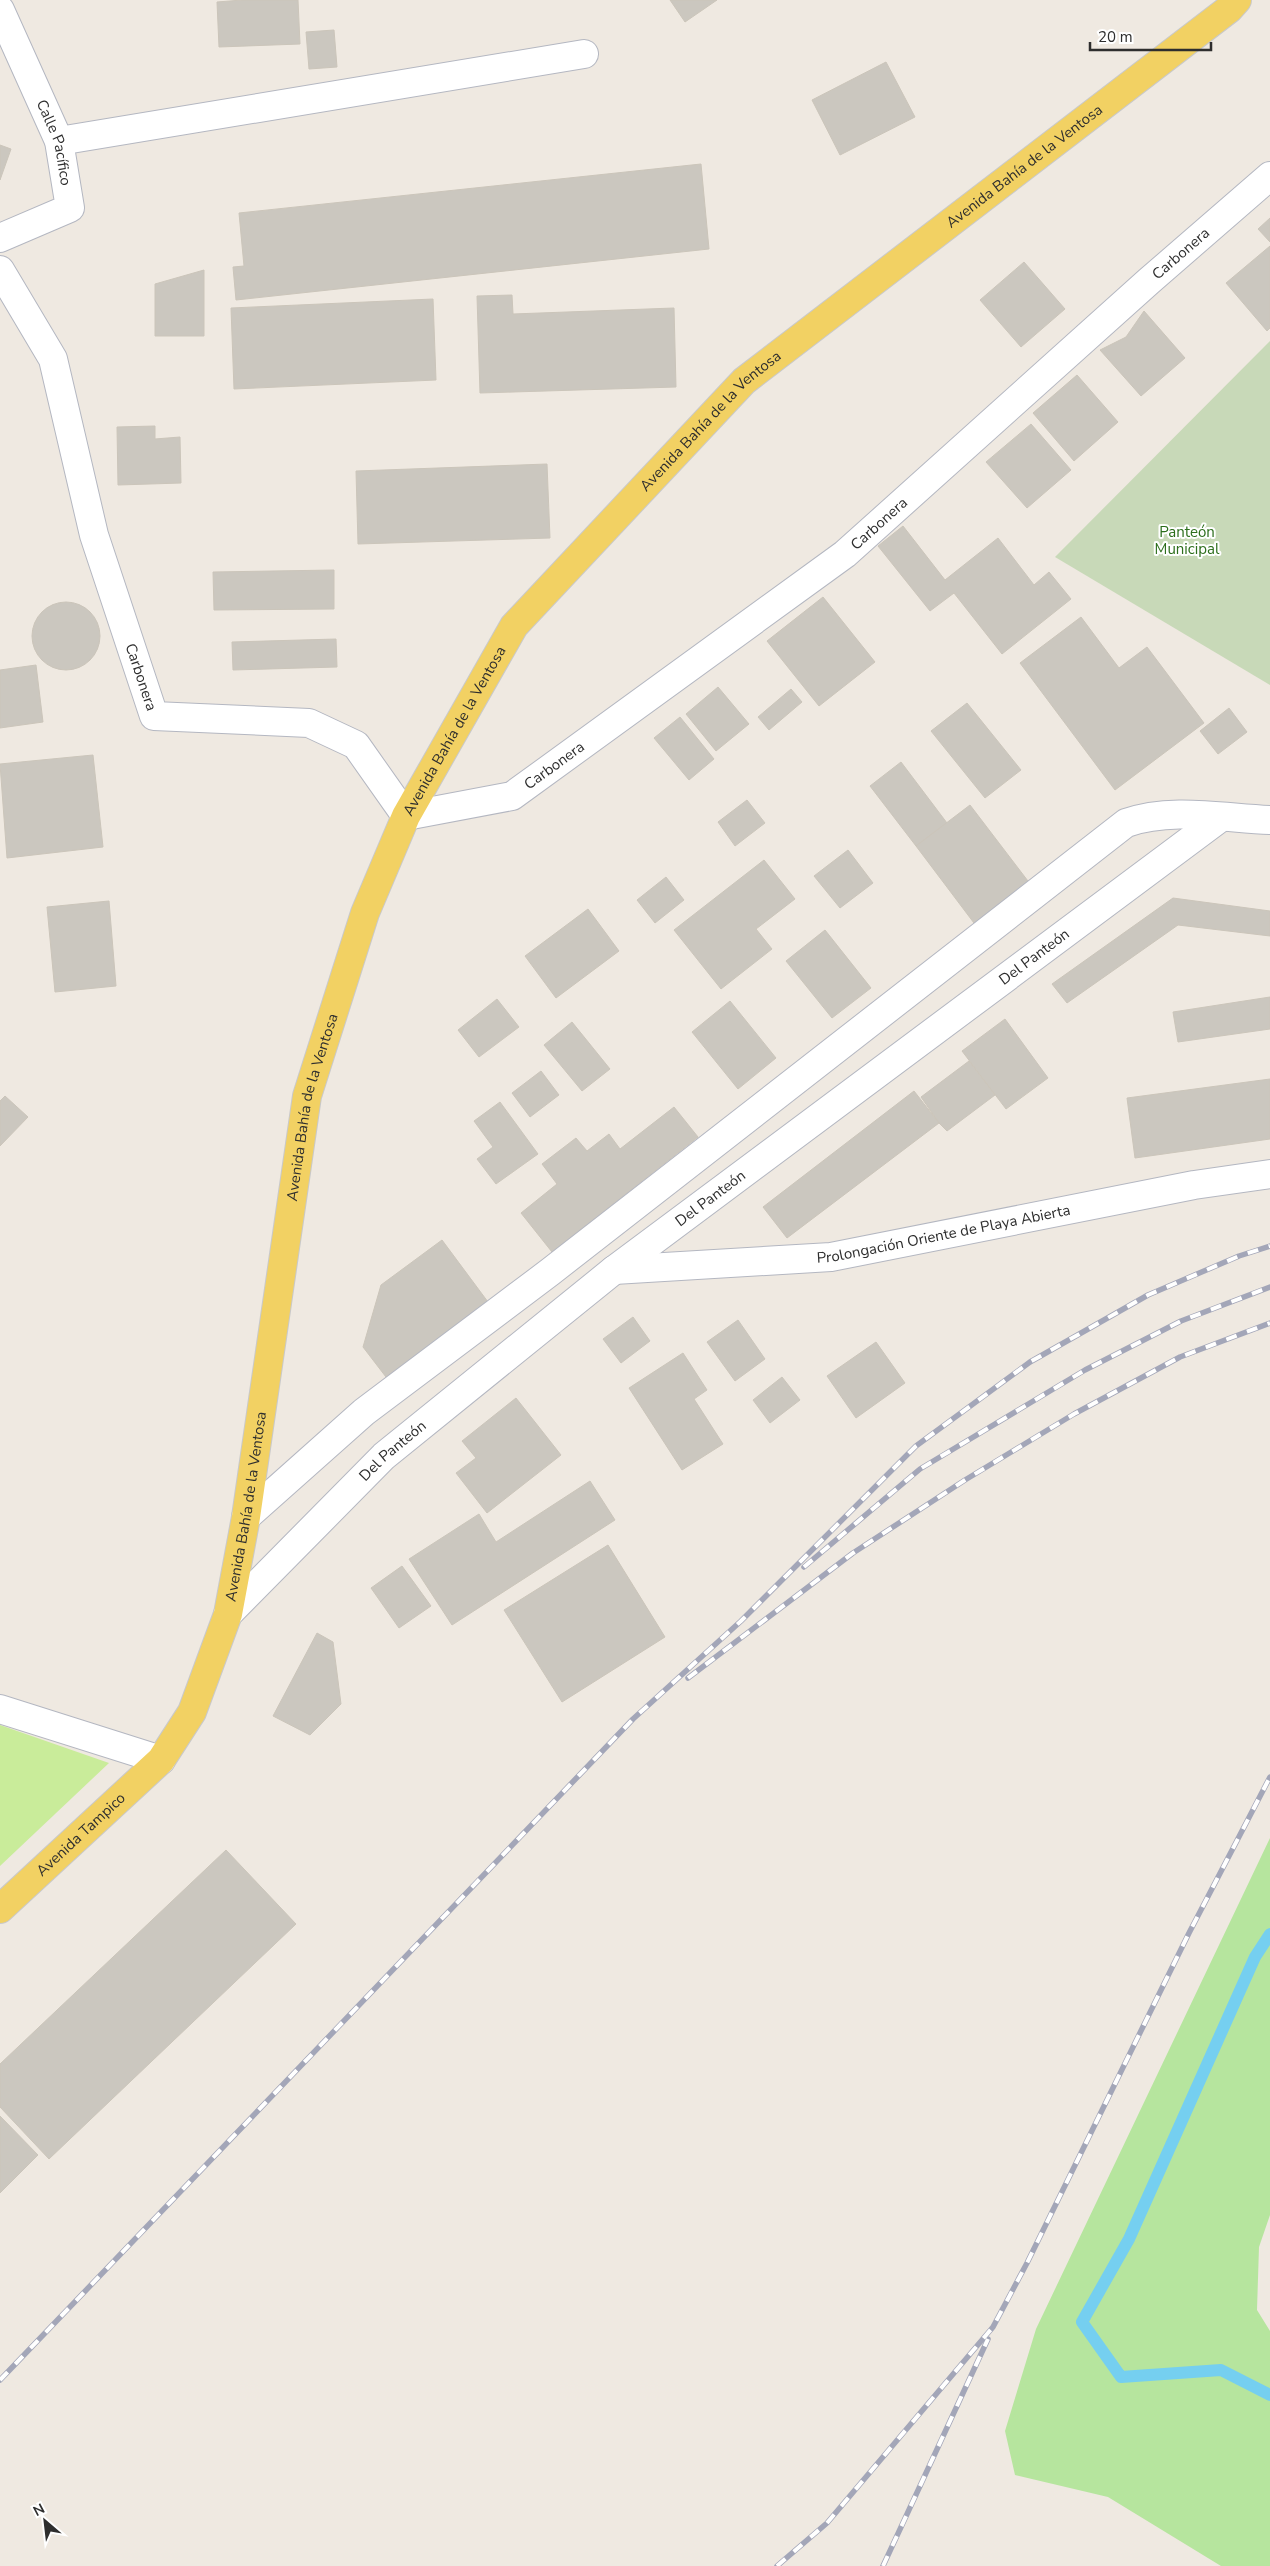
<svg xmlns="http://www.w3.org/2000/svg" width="1270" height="2566" viewBox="0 0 1270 2566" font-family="'Nunito Sans',sans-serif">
<rect width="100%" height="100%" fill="#efe9e1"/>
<polygon fill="#b6e59e" points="1270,1838 1270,2215 1259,2247 1257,2310 1270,2331 1270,2566 1221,2566 1108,2497 1015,2475 1005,2431 1036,2329"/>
<polygon fill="#c8d9b8" points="1270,341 1270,685 1055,557"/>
<polygon fill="#c9ec9a" points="0,1725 109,1763 0,1866"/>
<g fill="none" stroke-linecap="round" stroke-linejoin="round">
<polyline stroke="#75cff0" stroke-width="12" points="1270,1934 1255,1957 1129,2239 1082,2322 1121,2377 1221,2370 1270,2395"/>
</g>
<g fill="#cbc7bf" stroke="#cbc5ba">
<polygon points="242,0 298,0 300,44 219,47 217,2"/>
<polygon points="670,0 717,0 685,22"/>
<polygon points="334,30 337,67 309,69 306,32"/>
<polygon points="886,62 915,117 840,155 812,100"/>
<polygon points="0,145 11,149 0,180"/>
<polygon points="701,164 709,249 236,300 233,267 244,266 239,213"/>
<polygon points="1270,218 1270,242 1258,229"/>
<polygon points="1270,246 1270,328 1267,331 1226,283"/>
<polygon points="1024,262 1065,309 1021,347 980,300"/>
<polygon points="204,270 204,336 155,336 155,284"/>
<polygon points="512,295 513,314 674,308 676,387 480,393 477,296"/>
<polygon points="433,299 436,380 234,389 231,308"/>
<polygon points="1144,311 1185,358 1141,396 1100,350 1126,337"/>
<polygon points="1077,375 1118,422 1074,461 1033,413"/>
<polygon points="1031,424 1071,470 1027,508 986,462"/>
<polygon points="155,426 155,439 180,437 181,483 118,485 117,427"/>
<polygon points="547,464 550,538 358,544 356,471"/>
<polygon points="903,526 945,580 998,538 1034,585 1049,572 1071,599 1002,654 954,593 930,611 878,546"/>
<polygon points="334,570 334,609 214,610 213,572"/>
<polygon points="823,597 875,662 819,706 767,641"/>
<circle cx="66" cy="636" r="34"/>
<polygon points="1081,617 1119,668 1147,647 1204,723 1115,790 1020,663"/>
<polygon points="336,639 337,667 233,670 232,642"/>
<polygon points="36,665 43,722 0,728 0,670"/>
<polygon points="718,687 749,724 716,751 686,714"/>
<polygon points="791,689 802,702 769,730 758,717"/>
<polygon points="967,703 1021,770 985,798 931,731"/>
<polygon points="1229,708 1247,732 1218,754 1200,731"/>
<polygon points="680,717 714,759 689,780 654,738"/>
<polygon points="93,755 103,847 7,858 0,764"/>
<polygon points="901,762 947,823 916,846 870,786"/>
<polygon points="747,800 765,823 735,846 718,822"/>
<polygon points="970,805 1031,885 977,927 916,846"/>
<polygon points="848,850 873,883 840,908 814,876"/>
<polygon points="764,860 795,899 756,929 772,949 721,989 674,930"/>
<polygon points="666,877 684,900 655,923 637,900"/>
<polygon points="1173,898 1270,911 1270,936 1178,925 1067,1003 1052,984"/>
<polygon points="109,901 116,986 55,992 47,907"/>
<polygon points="588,909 619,951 556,998 525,956"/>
<polygon points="825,930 871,988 832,1018 786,961"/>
<polygon points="1270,997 1270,1029 1178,1042 1173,1012"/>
<polygon points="497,999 519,1027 479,1057 458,1030"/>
<polygon points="730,1001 776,1058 738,1089 692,1032"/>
<polygon points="1005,1019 1048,1078 1006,1109 962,1051"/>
<polygon points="572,1022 610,1069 582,1091 544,1045"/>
<polygon points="969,1061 995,1095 947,1131 939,1123 921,1097"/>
<polygon points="541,1071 559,1095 530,1117 512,1093"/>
<polygon points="1270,1079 1270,1139 1135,1158 1127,1098"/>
<polygon points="914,1091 939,1123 787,1238 763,1207"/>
<polygon points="5,1096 28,1117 0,1146 0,1101"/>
<polygon points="500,1102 538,1154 496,1184 477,1159 493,1147 474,1121"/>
<polygon points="674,1107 698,1137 552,1252 521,1213 557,1184 542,1164 576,1138 587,1151 609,1134 620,1149"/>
<polygon points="442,1240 488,1302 386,1377 363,1347 381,1285"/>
<polygon points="633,1317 650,1341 621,1363 603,1339"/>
<polygon points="738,1320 765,1359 735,1381 707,1342"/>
<polygon points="876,1342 905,1383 856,1418 827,1376"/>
<polygon points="683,1353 707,1390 694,1399 723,1444 682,1470 629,1388"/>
<polygon points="782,1377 800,1400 770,1423 753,1400"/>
<polygon points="516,1398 561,1455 487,1513 456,1473 476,1458 462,1441"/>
<polygon points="590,1481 615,1520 452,1625 409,1559 479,1514 496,1542"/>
<polygon points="608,1545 665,1637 562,1702 504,1610"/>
<polygon points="402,1566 431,1606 399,1628 371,1588"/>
<polygon points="317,1633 333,1642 341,1704 310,1735 273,1716"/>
<polygon points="226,1850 296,1924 49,2159 0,2107 0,2064"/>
<polygon points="0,2116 38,2155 0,2193"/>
</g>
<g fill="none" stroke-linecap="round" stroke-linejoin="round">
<defs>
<g id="minor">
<path id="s1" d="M0,10L59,141L70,208L0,238"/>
<polyline points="59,141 584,54"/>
<path id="s2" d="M0,270L53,359L94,535L154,716L309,723L356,745L406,816L512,796L845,554L1149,281L1270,176"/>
<path id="s3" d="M614,1270L831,1257L1194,1185L1270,1174"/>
<path d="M246,1517L364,1412L550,1272L1126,823C1171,807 1223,818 1270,820"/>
<path id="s4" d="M228,1614L384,1456L614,1270L1220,818"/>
<polyline points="0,1709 161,1760"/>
</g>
<g id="major">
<path id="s5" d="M0,1909L161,1760L192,1712L228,1614L246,1517L307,1096L365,913L406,816L514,626L744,381L1229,9L1237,0"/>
</g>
</defs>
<use href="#minor" stroke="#b4b7c1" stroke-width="30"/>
<use href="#major" stroke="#c9c9c9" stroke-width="30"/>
<use href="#minor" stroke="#fff" stroke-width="28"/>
<use href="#major" stroke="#f2d163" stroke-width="28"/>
<defs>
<g id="rail">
<polyline points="804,1567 920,1469 1085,1370 1181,1321 1270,1287"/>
<polyline points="688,1678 853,1553 965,1480 1074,1414 1180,1357 1270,1323"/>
<polyline points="0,2380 633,1719 741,1621 916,1446 1030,1362 1148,1295 1239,1256 1270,1246"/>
<polyline points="777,2566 827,2523 993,2327 1027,2263 1189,1933 1270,1777"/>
<polyline points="883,2566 988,2339"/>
</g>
</defs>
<use href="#rail" stroke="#a3a6b8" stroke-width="5.5"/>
<use href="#rail" stroke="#fff" stroke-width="4" stroke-dasharray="11" stroke-linecap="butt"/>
</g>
<g text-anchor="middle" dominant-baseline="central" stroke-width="4" stroke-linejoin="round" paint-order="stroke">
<g font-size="15" fill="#2e2e2e" stroke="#fff">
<text stroke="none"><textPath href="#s1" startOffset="144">Calle Pacífico</textPath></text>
<text stroke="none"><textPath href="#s5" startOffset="2110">Avenida Bahía de la Ventosa</textPath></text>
<text stroke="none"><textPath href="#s2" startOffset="1739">Carbonera</textPath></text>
<text stroke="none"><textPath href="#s5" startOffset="1705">Avenida Bahía de la Ventosa</textPath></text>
<text stroke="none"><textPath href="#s2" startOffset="1334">Carbonera</textPath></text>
<text stroke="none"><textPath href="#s2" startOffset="434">Carbonera</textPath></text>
<text stroke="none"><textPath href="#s5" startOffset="1300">Avenida Bahía de la Ventosa</textPath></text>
<text stroke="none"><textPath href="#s2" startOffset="929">Carbonera</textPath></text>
<text stroke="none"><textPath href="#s4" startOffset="1042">Del Panteón</textPath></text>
<text stroke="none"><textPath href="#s5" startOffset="895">Avenida Bahía de la Ventosa</textPath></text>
<text stroke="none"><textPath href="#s4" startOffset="638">Del Panteón</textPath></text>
<text stroke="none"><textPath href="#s3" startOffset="332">Prolongación Oriente de Playa Abierta</textPath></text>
<text stroke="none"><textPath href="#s4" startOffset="232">Del Panteón</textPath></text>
<text stroke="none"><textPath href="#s5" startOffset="490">Avenida Bahía de la Ventosa</textPath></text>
<text stroke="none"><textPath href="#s5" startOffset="110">Avenida Tampico</textPath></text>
</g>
<g font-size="15" fill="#2c6e1b" stroke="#fff">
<text x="1187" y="532">Panteón<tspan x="1187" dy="17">Municipal</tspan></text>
</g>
</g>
<g transform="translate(45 2521) rotate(332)" stroke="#ffffff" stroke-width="4" paint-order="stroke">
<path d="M0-4L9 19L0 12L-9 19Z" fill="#2e2e2e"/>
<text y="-8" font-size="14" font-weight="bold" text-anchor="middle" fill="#2e2e2e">N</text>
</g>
<path d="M1090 42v8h121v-8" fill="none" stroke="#2e2e2e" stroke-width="2.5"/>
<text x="1098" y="42" font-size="15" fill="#2e2e2e" stroke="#ffffff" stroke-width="4" paint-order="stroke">20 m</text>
</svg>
